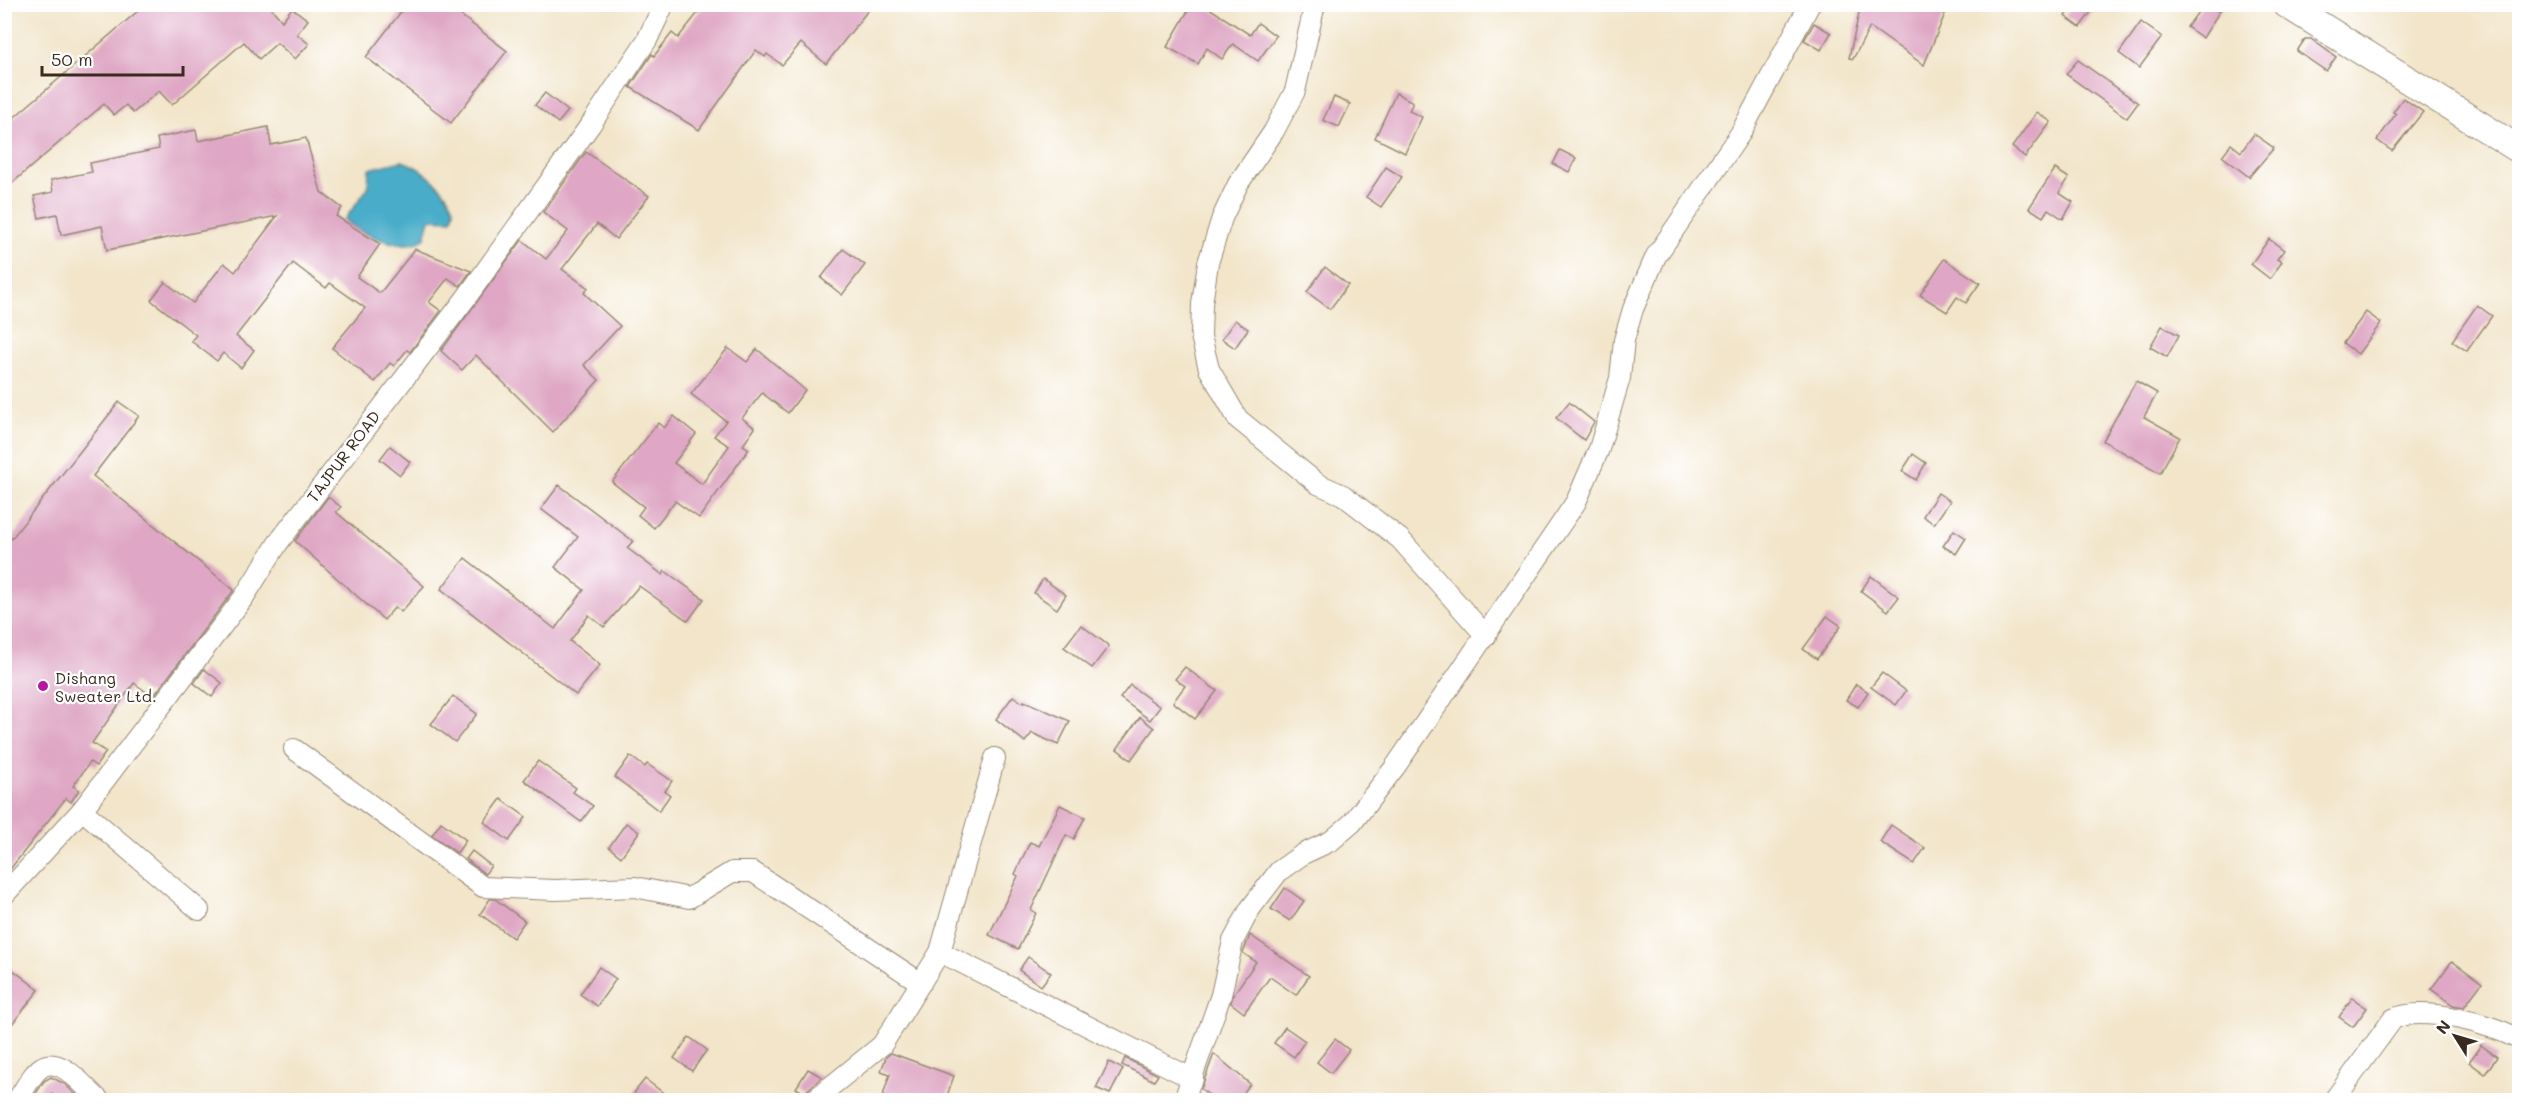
<svg xmlns="http://www.w3.org/2000/svg" width="2524" height="1105" viewBox="0 0 2524 1105" font-family="Mali,sans-serif">
<rect width="100%" height="100%" fill="#fff"/>
<filter id="ink" filterUnits="userSpaceOnUse"><feTurbulence type="fractalNoise" baseFrequency=".0167" numOctaves="2"/><feDisplacementMap in="SourceGraphic" scale="12" xChannelSelector="R" yChannelSelector="G"/><feConvolveMatrix kernelMatrix="1 2 1 2 8 2 1 2 1" color-interpolation-filters="sRGB"/></filter>
<filter id="wash" filterUnits="userSpaceOnUse"><feTurbulence type="fractalNoise" baseFrequency=".008" numOctaves="4" result="noise"/><feDisplacementMap in="SourceGraphic" scale="24" xChannelSelector="R" yChannelSelector="G"/><feGaussianBlur stdDeviation="1.35" result="paint"/><feColorMatrix in="noise" values="0 0 0 0 0 0 0 0 0 0 0 0 0 0 0 0 0 1.4 0 .05"/><feComposite in="paint" operator="in"/></filter>
<g filter="url(#wash)">
<rect width="100%" height="100%" fill="#f2e5ca"/>
<path fill="#4aadc9" stroke="#426c74" stroke-width="1.5" d="M402,161C422,167 449,191 454,210L452,220L430,219L425,238C408,254 358,235 345,219L368,188L369,169Z"/>
<g id="blocks">
<g fill="#dfa7c5">
<polygon points="146,4 268,4 282,21 292,8 308,20 297,34 309,44 295,59 277,43 259,59 244,42 172,105 159,91 133,113 126,105 114,115 104,104 4,190 4,126"/>
<polygon points="407,4 446,4 507,51 451,123 366,57"/>
<polygon points="705,4 873,4 826,64 801,43 782,65 767,54 765,57 756,50 699,130 630,87 652,54 654,56 672,33 678,38"/>
<polygon points="1192,4 1203,4 1250,35 1258,23 1276,36 1258,61 1233,44 1222,59 1207,48 1198,64 1167,47"/>
<polygon points="1861,4 1949,4 1924,65 1870,27 1853,59 1849,58"/>
<polygon points="2074,4 2097,4 2080,27 2065,16"/>
<polygon points="2204,4 2224,4 2203,38 2187,27"/>
<polygon points="2141,22 2162,37 2139,68 2119,53"/>
<polygon points="1814,23 1831,33 1821,50 1804,40"/>
<polygon points="2305,39 2311,39 2336,57 2326,71 2297,51"/>
<polygon points="2078,60 2138,103 2127,118 2066,74"/>
<polygon points="545,93 568,111 558,123 535,105"/>
<polygon points="1396,93 1413,102 1409,111 1422,117 1405,153 1375,138"/>
<polygon points="1334,97 1350,104 1339,127 1323,120"/>
<polygon points="2403,98 2423,112 2392,151 2377,140 2396,114 2393,112"/>
<polygon points="2037,112 2051,122 2025,157 2012,147"/>
<polygon points="268,127 271,145 306,138 321,192 342,208 336,216 380,244 357,277 380,293 415,249 471,271 460,286 448,278 429,302 441,311 410,352 407,350 394,366 390,363 375,382 332,348 365,308 330,283 326,288 293,263 236,336 254,350 241,368 223,353 217,361 191,341 196,335 151,300 165,282 193,303 224,263 235,272 277,216 107,250 102,226 61,235 57,214 39,218 34,196 53,192 51,180 92,172 90,163 159,149 157,138 196,130 198,141"/>
<polygon points="2254,134 2274,148 2249,177 2222,156 2231,144 2241,152"/>
<polygon points="1560,150 1576,158 1569,172 1553,164"/>
<polygon points="586,152 649,196 616,239 597,224 562,269 588,288 584,293 620,326 584,365 599,380 553,432 476,355 462,370 441,351 522,240 546,259 568,231 543,212"/>
<polygon points="1386,167 1402,177 1381,207 1366,197"/>
<polygon points="2055,169 2069,178 2059,193 2073,202 2063,219 2048,209 2043,217 2029,208"/>
<polygon points="2269,239 2284,250 2277,259 2282,262 2270,279 2251,264"/>
<polygon points="843,249 865,265 842,295 821,278"/>
<polygon points="1944,259 1980,283 1966,303 1957,297 1947,312 1920,295"/>
<polygon points="1325,267 1348,285 1330,309 1307,292"/>
<polygon points="2477,305 2492,316 2467,351 2452,341"/>
<polygon points="2366,312 2381,323 2358,354 2343,343"/>
<polygon points="1235,320 1248,329 1235,348 1222,339"/>
<polygon points="2162,326 2179,335 2167,357 2150,347"/>
<polygon points="728,348 747,362 757,349 805,390 788,413 762,393 742,418 755,428 743,445 749,449 699,518 675,501 654,528 638,515 644,507 612,482 658,423 664,428 674,416 696,434 674,463 702,484 729,446 714,436 726,421 691,394"/>
<polygon points="2136,381 2157,393 2144,417 2180,437 2160,473 2103,441"/>
<polygon points="119,402 139,416 93,476 234,590 153,697 134,683 92,743 106,752 96,766 90,762 73,786 79,790 71,802 66,798 4,877 4,548"/>
<polygon points="1569,402 1594,422 1584,440 1556,418"/>
<polygon points="390,446 410,462 400,475 380,459"/>
<polygon points="1913,454 1926,463 1916,480 1902,471"/>
<polygon points="559,485 633,541 627,548 663,575 665,571 704,599 688,621 639,586 604,627 589,615 570,641 600,665 576,695 441,589 465,558 555,629 584,590 555,567 578,537 541,509"/>
<polygon points="1938,493 1950,501 1934,524 1923,516"/>
<polygon points="328,497 341,507 336,512 424,586 401,612 395,607 384,620 295,541"/>
<polygon points="1954,530 1966,538 1956,554 1943,546"/>
<polygon points="1871,576 1899,597 1888,611 1861,591"/>
<polygon points="1043,579 1066,595 1057,609 1034,593"/>
<polygon points="1827,616 1841,626 1817,659 1803,649"/>
<polygon points="1081,625 1109,646 1092,668 1064,647"/>
<polygon points="1185,667 1217,691 1195,719 1173,702 1185,686 1175,679"/>
<polygon points="204,669 222,683 212,697 194,683"/>
<polygon points="1882,673 1906,691 1896,705 1871,687"/>
<polygon points="1856,684 1868,692 1858,707 1846,700"/>
<polygon points="1130,685 1160,707 1150,720 1120,698"/>
<polygon points="453,696 477,714 455,742 431,724"/>
<polygon points="1013,696 1023,703 1024,701 1070,721 1058,745 1032,733 1025,742 996,719"/>
<polygon points="1140,717 1154,728 1131,760 1117,749"/>
<polygon points="630,756 645,767 647,764 672,781 665,791 670,795 659,811 615,777"/>
<polygon points="538,761 576,788 573,792 593,806 581,822 524,780"/>
<polygon points="501,799 526,817 509,841 484,822"/>
<polygon points="1060,805 1085,817 1074,839 1066,835 1031,910 1036,913 1018,949 989,935 1018,876 1015,874 1030,842 1039,846"/>
<polygon points="441,822 466,840 457,853 432,835"/>
<polygon points="626,823 639,832 621,857 609,847"/>
<polygon points="1891,825 1925,848 1914,864 1880,842"/>
<polygon points="472,851 491,866 485,874 466,859"/>
<polygon points="1285,888 1304,901 1290,921 1271,909"/>
<polygon points="490,899 495,899 525,921 513,938 480,914"/>
<polygon points="1250,935 1309,976 1296,995 1270,977 1244,1013 1231,1003 1233,995 1256,962 1243,953"/>
<polygon points="1028,957 1051,973 1041,986 1019,970"/>
<polygon points="2452,961 2482,983 2464,1007 2453,1005 2431,989"/>
<polygon points="4,963 39,990 4,1034"/>
<polygon points="599,967 616,979 597,1006 580,994"/>
<polygon points="2352,998 2367,1008 2353,1027 2339,1017"/>
<polygon points="1285,1027 1305,1041 1294,1057 1274,1043"/>
<polygon points="689,1037 707,1050 692,1071 674,1058"/>
<polygon points="1335,1039 1349,1050 1331,1073 1317,1062"/>
<polygon points="2481,1045 2497,1057 2485,1074 2469,1062"/>
<polygon points="891,1053 954,1076 945,1101 881,1101 890,1074 881,1071 886,1057"/>
<polygon points="1214,1054 1250,1084 1238,1101 1217,1101 1201,1089"/>
<polygon points="1125,1058 1158,1075 1154,1081 1122,1065"/>
<polygon points="1109,1062 1123,1069 1110,1094 1096,1088"/>
<polygon points="808,1069 822,1077 804,1093 796,1088"/>
<polygon points="51,1077 65,1084 82,1101 60,1101 52,1094 47,1101 31,1101 44,1081"/>
<polygon points="645,1079 674,1101 644,1101 634,1093"/>
</g>
</g>
</g>
<g filter="url(#ink)">
<use href="#blocks" fill-opacity="0" stroke="#968874" stroke-width="1.5"/>
<g fill="none" stroke-linecap="round" stroke-linejoin="round">
<defs>
<g id="street">
<polyline points="1315,4 1295,91 1274,131 1238,184 1222,218 1208,263 1202,304 1201,336 1209,369 1238,419 1318,484 1343,495 1400,539 1486,636"/>
<polyline points="294,749 483,887 555,890 635,887 689,898 732,872 753,872 921,983"/>
<polyline points="82,810 199,910"/>
<polyline points="4,895 82,810 244,597 278,543 466,298 591,124 647,40 664,4"/>
<polyline points="940,952 1193,1079"/>
<path d="M17,1100C24,1091 32,1073 42,1067C61,1055 86,1089 99,1100"/>
<polyline points="814,1100 882,1045 940,952 995,758"/>
<polyline points="1184,1100 1221,995 1233,941 1250,909 1279,871 1303,854 1331,841 1352,823 1395,767 1576,502 1599,449 1620,378 1624,340 1633,309 1656,256 1740,134 1810,4"/>
<path d="M2334,1100L2393,1019C2422,1005 2493,1024 2520,1040"/>
</g>
<polyline id="secondary" points="2286,4 2520,150"/>
</defs>
<use href="#street" stroke="#968874" stroke-width="22"/>
<use href="#secondary" stroke="#968874" stroke-width="29"/>
<use href="#street" stroke="#fff" stroke-width="20"/>
<use href="#secondary" stroke="#fff" stroke-width="27"/>
</g>
</g>
<circle fill="#b5179e" stroke="#fff" stroke-width="2" cx="43" cy="686" r="6"/>
<g text-anchor="middle" dominant-baseline="central" stroke-width="4.5" stroke-linejoin="round" paint-order="stroke">
<g font-size="16" fill="#3b2a1e" stroke="#fff">
<text transform="translate(343 456) rotate(-53)">TAJPUR ROAD</text>
</g>
<g font-size="16" fill="#3b2a1e" stroke="#fff" text-anchor="start">
<text x="55" y="677">Dishang<tspan x="55" dy="18">Sweater Ltd.</tspan></text>
</g>
</g>
<rect width="2524" height="1105" fill="none" stroke="#fff" stroke-width="24"/>
<g transform="translate(2455 1036) rotate(307)" stroke="#ffffff" stroke-width="4.5" paint-order="stroke">
<path d="M0-4.5L10 22L0 15L-10 22Z" fill="#3b2a1e"/>
<text y="-9" font-size="16" font-weight="bold" text-anchor="middle" fill="#3b2a1e">N</text>
</g>
<path d="M42 66v9h141v-9" fill="none" stroke="#3b2a1e" stroke-width="3"/>
<text x="51" y="66" font-size="18" fill="#3b2a1e" stroke="#ffffff" stroke-width="4.5" paint-order="stroke">50 m</text>
</svg>
